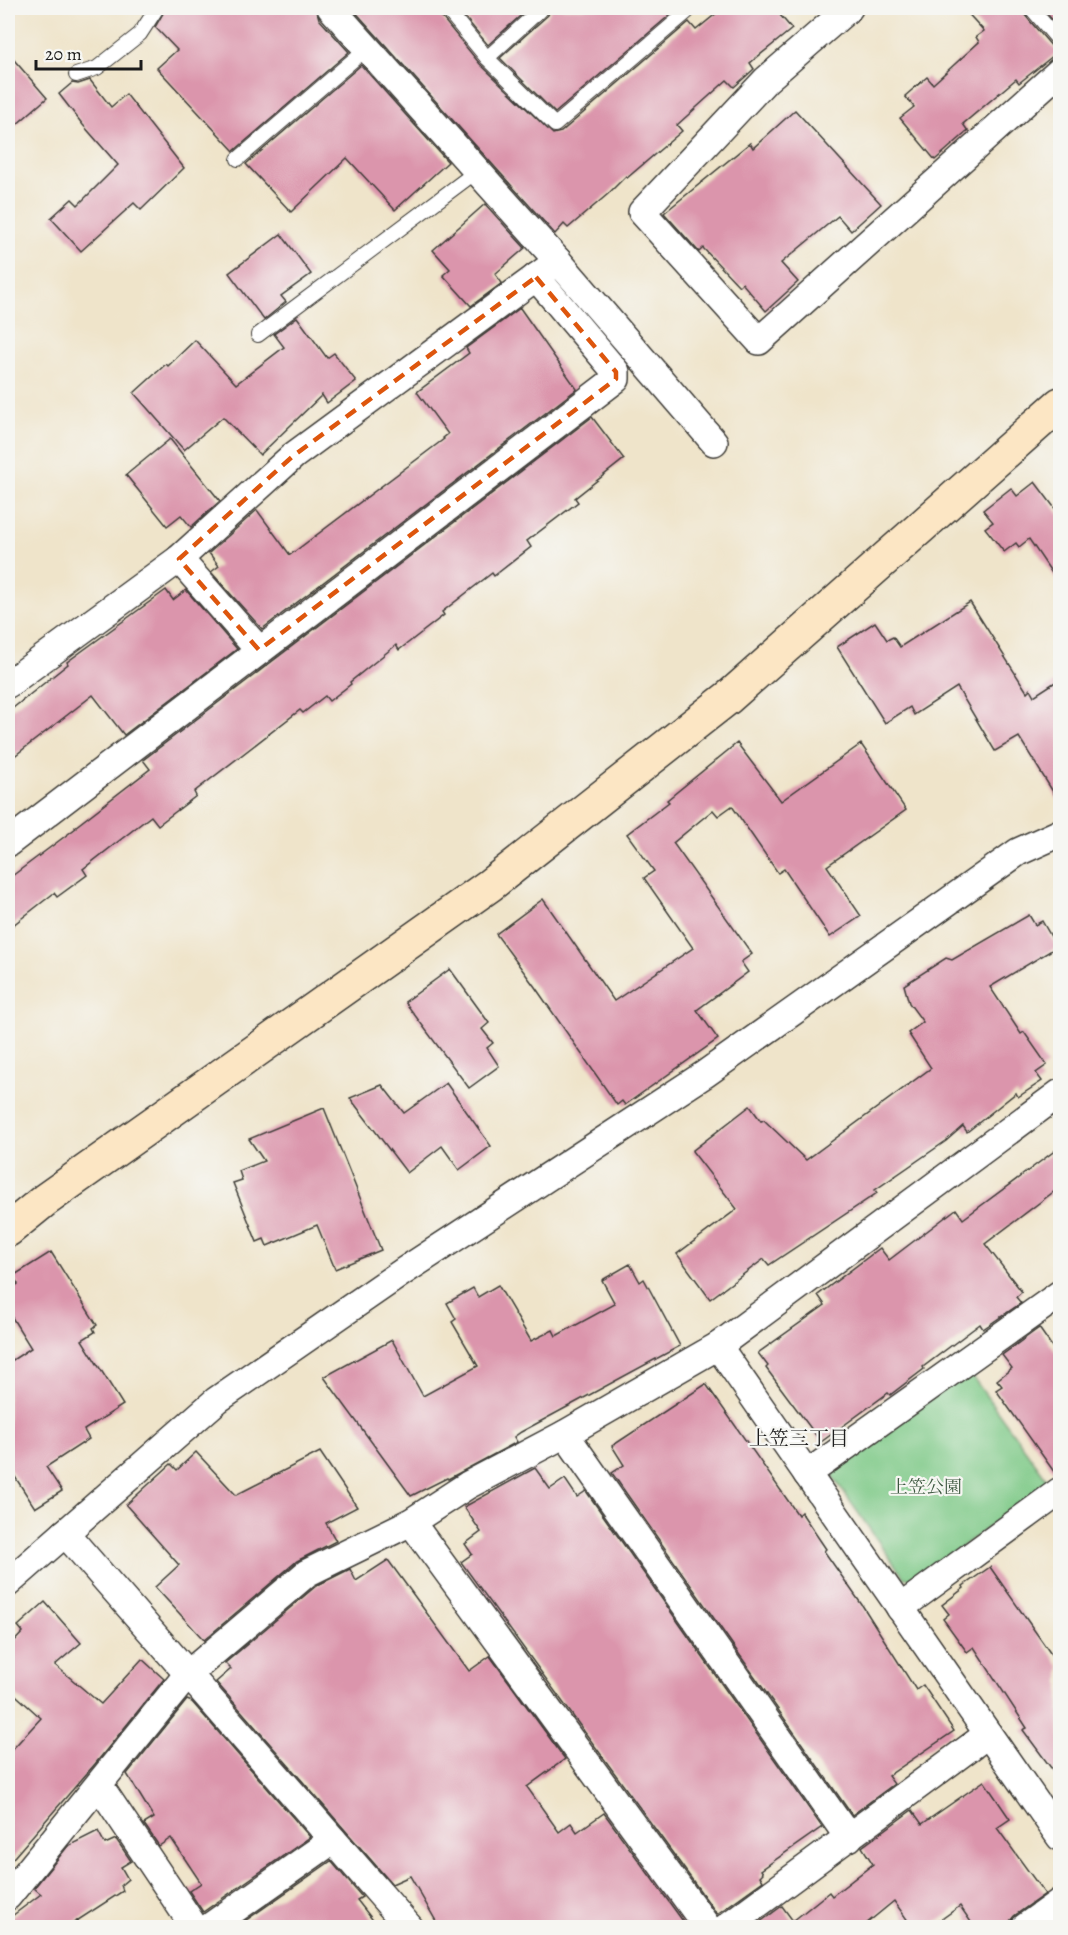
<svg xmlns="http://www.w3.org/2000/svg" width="1068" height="1935" viewBox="0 0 1068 1935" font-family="Alegreya,'Noto Serif JP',serif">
<rect width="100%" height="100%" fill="#f6f6f2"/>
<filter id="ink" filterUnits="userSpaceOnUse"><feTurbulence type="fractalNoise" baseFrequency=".0167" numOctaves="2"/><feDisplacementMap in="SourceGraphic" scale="12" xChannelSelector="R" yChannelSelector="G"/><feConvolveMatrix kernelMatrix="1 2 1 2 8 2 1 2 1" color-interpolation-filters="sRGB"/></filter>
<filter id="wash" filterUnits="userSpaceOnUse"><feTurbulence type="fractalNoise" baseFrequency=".008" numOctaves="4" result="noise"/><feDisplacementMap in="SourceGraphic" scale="24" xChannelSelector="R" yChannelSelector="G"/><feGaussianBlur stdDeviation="1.35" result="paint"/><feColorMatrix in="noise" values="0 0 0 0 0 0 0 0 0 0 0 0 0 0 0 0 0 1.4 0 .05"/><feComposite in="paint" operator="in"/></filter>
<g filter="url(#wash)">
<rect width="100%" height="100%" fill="#efe4ca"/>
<polygon fill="#7ec987" stroke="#4d7252" stroke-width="1.5" points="969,1372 1049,1482 919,1579 904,1578 833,1477 834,1467"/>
<g id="blocks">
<g fill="#db95ac">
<polygon points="166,8 316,8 319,19 349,52 234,151 157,68 177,50 155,27"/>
<polygon points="352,8 437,8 439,14 480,64 553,134 561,132 689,22 696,30 723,8 774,8 792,29 750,63 754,69 734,87 727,80 677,125 682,131 627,178 626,176 608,194 568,228 564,224 555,234"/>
<polygon points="457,8 529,8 488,45"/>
<polygon points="551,8 678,8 555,113 500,58 548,15"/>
<polygon points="963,8 1022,8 1024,14 1053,48 1059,51 1019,83 1016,79 963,124 968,131 935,160 900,118 914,107 905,96 927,77 933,84 979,42 976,37 984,31"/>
<polygon points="1042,8 1060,8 1060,29"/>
<polygon points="8,53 47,98 8,132"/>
<polygon points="361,65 448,162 395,210 347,158 291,212 246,164"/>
<polygon points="90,80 111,107 126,94 184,168 141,210 134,203 81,251 51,218 72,199 78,205 118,165 83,125 59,94 72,83 78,84"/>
<polygon points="795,110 881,204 851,231 838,216 781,263 798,282 766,311 742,283 739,286 703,248 699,252 664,213 750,143 753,148"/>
<polygon points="485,204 525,248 495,274 502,283 471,306 443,275 450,269 433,250"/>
<polygon points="281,234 311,274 281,296 286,302 264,320 229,273"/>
<polygon points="520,308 577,389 262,629 211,572 219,566 209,553 257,510 290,555 444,439 443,438 448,434 417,392 469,353 466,348"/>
<polygon points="297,317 327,358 334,353 356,381 327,403 322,395 260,455 223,417 184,450 134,393 166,364 168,366 195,340 236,384 284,347 274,334"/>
<polygon points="592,417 624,459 575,498 578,502 527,541 531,547 494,576 492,573 442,612 444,615 399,650 396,645 350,682 351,684 329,701 325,696 303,713 300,710 194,792 196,796 158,825 151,816 83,869 87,875 57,897 54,893 8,929 8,879 76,828 75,827 150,769 143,760"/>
<polygon points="170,439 220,501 191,527 181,515 167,526 126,475"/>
<polygon points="1035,482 1060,515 1060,585 1029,539 1019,547 1016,543 1004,552 985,528 993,522 983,510 1011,488 1017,496"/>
<polygon points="166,590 173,600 186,590 237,649 124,735 93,695 8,761 8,712 68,664 67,662"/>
<polygon points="970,602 1027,692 1030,689 1034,696 1060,679 1060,803 1019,737 995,751 957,687 914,715 910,707 885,723 837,647 875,622 887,640 893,637 900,647"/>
<polygon points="737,743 781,801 861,744 906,810 827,866 861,916 830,937 784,869 778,873 732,806 718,816 713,810 673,843 752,954 741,962 748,972 697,1010 718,1039 625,1105 622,1101 617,1105 535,987 496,934 543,899 614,1001 693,948 644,878 654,871 627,834 669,802 667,800"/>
<polygon points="1029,915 1035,925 1042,921 1057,947 990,987 1021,1034 1024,1032 1047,1065 1036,1073 1042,1081 1018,1097 1016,1093 967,1132 963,1126 946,1141 875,1190 877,1193 769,1265 764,1259 710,1299 677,1254 737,1209 692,1151 750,1106 761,1121 764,1120 806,1160 931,1068 908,1033 923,1022 909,1003 904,985 946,958 952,960"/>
<polygon points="450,969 489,1023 482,1029 493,1043 487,1048 499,1066 469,1088 405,1002"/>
<polygon points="446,1083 491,1146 459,1170 442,1146 407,1173 350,1098 382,1085 404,1113"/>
<polygon points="324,1108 381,1250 335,1269 317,1225 267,1246 264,1239 257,1242 233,1183 242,1180 239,1171 264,1161 249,1139"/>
<polygon points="1060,1147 1060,1187 985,1244 1022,1292 1016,1297 1021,1303 983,1329 980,1324 923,1367 924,1369 890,1395 888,1393 821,1442 766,1368 768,1366 758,1353 825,1305 818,1295 880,1248 889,1260 956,1209 963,1219"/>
<polygon points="51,1252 97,1325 93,1328 95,1332 82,1340 123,1405 84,1430 89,1439 46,1467 62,1491 35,1508 8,1466 8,1363 31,1348 8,1311 8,1291 18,1284 13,1276"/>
<polygon points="630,1264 640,1282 644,1279 680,1346 521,1432 514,1437 517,1442 448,1479 447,1478 411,1496 324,1377 392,1340 423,1396 478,1366 452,1322 456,1319 447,1303 473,1288 478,1297 498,1285 531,1341 553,1330 556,1336 615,1304 602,1280"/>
<polygon points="1039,1328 1060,1358 1060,1476 1057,1476 996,1390 1002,1386 997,1380 1012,1368 1002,1355"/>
<polygon points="706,1384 798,1515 801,1512 826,1549 824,1551 862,1605 916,1690 923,1685 954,1731 888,1776 894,1784 852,1815 612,1473 624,1465 612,1446"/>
<polygon points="196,1452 236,1495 320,1452 357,1507 326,1523 336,1541 297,1561 204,1640 155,1587 179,1565 126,1505 171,1464 177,1470"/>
<polygon points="535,1468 550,1489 565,1479 577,1497 586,1491 822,1827 761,1870 763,1873 760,1876 763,1881 717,1914 461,1562 472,1554 465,1544 481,1532 464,1507"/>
<polygon points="388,1560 469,1671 490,1656 565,1759 527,1787 559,1832 571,1823 577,1832 604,1813 688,1928 440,1928 410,1876 392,1884 216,1682 231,1669 225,1663 316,1586 350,1569 356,1581"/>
<polygon points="990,1567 1060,1667 1060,1780 1023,1730 1027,1728 974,1647 967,1652 943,1619 949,1614 942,1605 964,1588 963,1586"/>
<polygon points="45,1602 81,1643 55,1665 101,1704 142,1659 164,1679 95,1764 8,1864 8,1754 41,1718 8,1688 8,1648 23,1632 18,1626"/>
<polygon points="187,1700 192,1702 310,1837 203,1912 189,1891 201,1883 171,1838 159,1846 144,1824 154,1818 127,1774"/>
<polygon points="984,1781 1010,1819 997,1828 1045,1894 1014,1916 1010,1921 1009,1928 975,1928 960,1906 929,1928 913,1928 894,1901 861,1928 752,1928 782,1906 793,1921 829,1892 832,1896 873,1864 862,1847 912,1810 922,1824"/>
<polygon points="98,1831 105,1844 116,1839 131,1861 121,1867 128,1879 121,1885 123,1891 66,1928 8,1928 8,1919 41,1894 34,1888 68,1846"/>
<polygon points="331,1861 362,1897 357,1900 379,1928 250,1928 245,1921"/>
</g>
</g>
</g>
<g filter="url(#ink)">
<use href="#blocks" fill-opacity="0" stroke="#3c3a36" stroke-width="1.5"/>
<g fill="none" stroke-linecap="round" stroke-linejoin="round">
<defs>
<g id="lane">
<polyline points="446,8 487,58 555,125 687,12"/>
<polyline points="1031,8 1060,42"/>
<polyline points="487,58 542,8"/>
<polyline points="76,75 97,68 140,34 157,8"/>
<polyline points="238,159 366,49"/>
<polyline points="258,335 477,171"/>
</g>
<g id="street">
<polyline points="331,8 558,261 714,442"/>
<polyline points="849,8 766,80 642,212 759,341 1060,71"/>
<polyline points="179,559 259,650"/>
<polyline points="8,684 179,559 293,456 558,261"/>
<polyline points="8,843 616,379 616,372 536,277"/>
<polyline points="718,1346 1060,1837"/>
<polyline points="565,1434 849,1838"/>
<polyline points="807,1474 1060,1294"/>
<polyline points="411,1522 708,1928"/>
<polyline points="65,1533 410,1928"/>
<polyline points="8,1583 217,1400 404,1271 705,1074 1018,852 1060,833"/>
<polyline points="900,1608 1060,1491"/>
<polyline points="99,1785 195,1928"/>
<polyline points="8,1896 188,1674 307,1573 411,1522 468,1485 565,1434 718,1346 1060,1093"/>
<polyline points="208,1928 333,1840"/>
<polyline points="725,1928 988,1734"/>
<polyline points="1024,1928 1060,1902"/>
</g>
<polyline id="secondary" points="8,1230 45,1200 490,885 729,697 1060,404"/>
</defs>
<use href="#lane" stroke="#3c3a36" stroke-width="16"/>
<use href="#street" stroke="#3c3a36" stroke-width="30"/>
<use href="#secondary" stroke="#3c3a36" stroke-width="36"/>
<use href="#lane" stroke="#fff" stroke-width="14"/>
<use href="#street" stroke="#fff" stroke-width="27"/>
<use href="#secondary" stroke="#fce6c4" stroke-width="33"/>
</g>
</g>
<path fill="none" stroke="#de560d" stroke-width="4.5" stroke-dasharray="12 8" stroke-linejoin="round" d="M536,277L616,372V379L259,650L179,559L293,456Z"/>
<g text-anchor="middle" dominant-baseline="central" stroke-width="4.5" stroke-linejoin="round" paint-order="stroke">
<g font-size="18" fill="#3e5941" stroke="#f6f6f2">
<text x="926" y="1487">上笠公園</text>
</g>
<g font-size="20" fill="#1c1c1c" stroke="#f6f6f2">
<text x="799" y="1438">上笠三丁目</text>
</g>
</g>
<rect width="1068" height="1935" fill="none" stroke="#f6f6f2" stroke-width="30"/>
<path d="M36 60v9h105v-9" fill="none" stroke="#1c1c1c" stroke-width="3"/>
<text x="45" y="60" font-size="18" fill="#1c1c1c" stroke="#f6f6f2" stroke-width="4.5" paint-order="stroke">20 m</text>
</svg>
